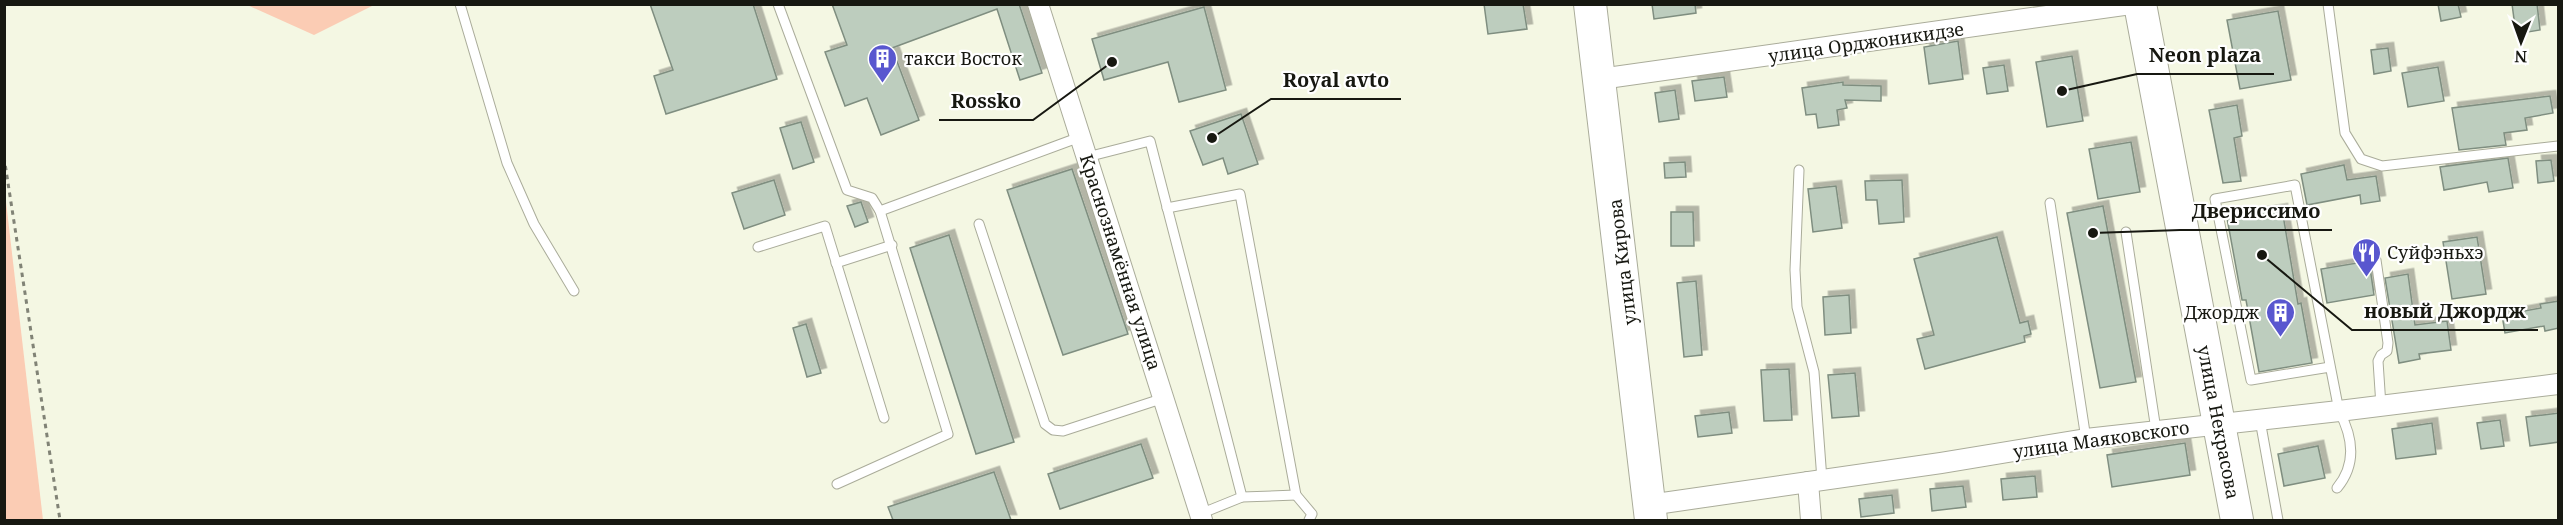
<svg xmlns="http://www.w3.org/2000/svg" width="2563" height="525" viewBox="0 0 2563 525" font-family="'Noto Serif',serif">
<defs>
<filter id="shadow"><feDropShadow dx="5.5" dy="-5.5" stdDeviation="0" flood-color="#0004"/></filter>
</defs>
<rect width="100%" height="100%" fill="#f4f7e3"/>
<g fill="#fbccb4">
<polygon points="245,4 374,4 374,5 314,35"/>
<polygon points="5,193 43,520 5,520"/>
</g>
<g fill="#bdcdbe" stroke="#7f8e80" stroke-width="1.5" filter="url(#shadow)">
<polygon points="650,4 753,4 777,79 666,114 654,76 673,70"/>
<polygon points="832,4 1019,4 1042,73 1020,80 997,9 892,48 919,120 881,135 867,98 845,106 825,52 847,45"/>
<polygon points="1484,4 1523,4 1527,29 1488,34"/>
<polygon points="1652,4 1695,4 1696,13 1654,19"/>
<polygon points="2438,4 2458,4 2461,17 2441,21"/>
<polygon points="2512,4 2537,4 2540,30 2516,34"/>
<polygon points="1204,7 1226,90 1179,102 1168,62 1104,80 1092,39"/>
<polygon points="2278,11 2291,80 2240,89 2227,20"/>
<polygon points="1958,41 1963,79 1929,84 1924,47"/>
<polygon points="2388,48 2391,71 2374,74 2371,50"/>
<polygon points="2072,56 2083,121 2047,127 2036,62"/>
<polygon points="2004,65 2008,91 1987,94 1983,68"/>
<polygon points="2438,67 2444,101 2408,107 2402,73"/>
<polygon points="1724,77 1727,97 1695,101 1692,81"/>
<polygon points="1843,82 1843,85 1881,86 1881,101 1845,100 1847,108 1837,110 1839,125 1818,128 1816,114 1806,115 1802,88"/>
<polygon points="1675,90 1679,119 1659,122 1655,93"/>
<polygon points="2550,96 2553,113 2525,118 2527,130 2504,133 2506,145 2459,150 2452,108"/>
<polygon points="2237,105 2242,136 2234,138 2241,181 2223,183 2209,110"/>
<polygon points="1241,114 1258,164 1228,174 1223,158 1203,165 1190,131"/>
<polygon points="801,122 814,162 793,169 780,128"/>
<polygon points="2131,142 2140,192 2098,199 2089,149"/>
<polygon points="2508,158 2513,188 2489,192 2487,182 2444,190 2440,167"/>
<polygon points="2551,160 2554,181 2538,183 2536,161"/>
<polygon points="1685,162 1686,177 1665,178 1664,163"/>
<polygon points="2344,165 2347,180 2376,176 2380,201 2361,204 2360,195 2307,205 2301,174"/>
<polygon points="1072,169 1128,334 1063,355 1007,190"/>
<polygon points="774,180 785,215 744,229 732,193"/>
<polygon points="1902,180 1904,222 1879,224 1877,200 1866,200 1865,181"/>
<polygon points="1836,186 1842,228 1813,232 1808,189"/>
<polygon points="861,202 868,222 855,227 847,206"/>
<polygon points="2103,206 2136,382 2100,388 2067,213"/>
<polygon points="2282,209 2298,304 2301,303 2312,363 2259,372 2246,300 2242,300 2227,218"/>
<polygon points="1671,212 1693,212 1694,246 1671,246"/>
<polygon points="949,235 1014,442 976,454 910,248"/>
<polygon points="1997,237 2020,323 2028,321 2031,334 2024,336 2025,342 1925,369 1917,339 1934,335 1914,259"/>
<polygon points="2477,237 2486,294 2452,299 2443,242"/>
<polygon points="2369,261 2374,295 2327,303 2321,269"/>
<polygon points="2408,274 2415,325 2447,321 2451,350 2419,354 2420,359 2399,363 2385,278"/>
<polygon points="1696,281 1702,355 1684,357 1677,283"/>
<polygon points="1849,295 1851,333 1825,335 1823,297"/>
<polygon points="2559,301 2559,328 2545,331 2544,326 2505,333 2502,315 2541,308 2540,304"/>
<polygon points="806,324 821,373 807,377 793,328"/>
<polygon points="1789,369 1792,420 1764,421 1761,370"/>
<polygon points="1855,373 1859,416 1832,418 1828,375"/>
<polygon points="1729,412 1732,433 1698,437 1695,416"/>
<polygon points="2559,413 2559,442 2530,446 2526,417"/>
<polygon points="2500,420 2504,446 2481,449 2477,423"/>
<polygon points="2432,423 2436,454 2396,459 2392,429"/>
<polygon points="2185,443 2190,475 2112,487 2107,455"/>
<polygon points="1141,444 1153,478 1060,509 1048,474"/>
<polygon points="2318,446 2325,478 2284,486 2278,454"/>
<polygon points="994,472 1011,520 893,520 888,507"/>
<polygon points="2035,476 2037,497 2003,500 2001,479"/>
<polygon points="1963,486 1966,507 1932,511 1930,489"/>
<polygon points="1892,495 1894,513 1861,517 1859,499"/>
</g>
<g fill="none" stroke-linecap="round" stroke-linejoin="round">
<defs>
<g id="service">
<polyline points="460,4 507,163 534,224 574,291"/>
<polyline points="778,4 847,190 872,198 880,211 1080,137"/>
<polyline points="2328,4 2345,133 2361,159 2382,166 2558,146"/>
<polyline points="1087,157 1150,141 1242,497"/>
<polyline points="1799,170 1795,270 1797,307 1814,372 1822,480"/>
<polyline points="2050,203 2086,439"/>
<polyline points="1167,208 1240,194 1296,495 1242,497 1200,514"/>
<polyline points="979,224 1045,424 1053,430 1063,431 1164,398"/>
<polyline points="2126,232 2156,430"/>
<polyline points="758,247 825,226 884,418"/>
<polyline points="2376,260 2388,343 2387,351 2381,355 2378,361 2381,406"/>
<polyline points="836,263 892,245"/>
<path d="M2330,367L2251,380L2215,199L2295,185L2339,411C2353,437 2357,464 2337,488"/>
<polyline points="2260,420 2278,520"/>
<polyline points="837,484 948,434 880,211"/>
<polyline points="1296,495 1312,514 1309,520"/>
</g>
<g id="minor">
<polyline points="1038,4 1202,520"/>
<polyline points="1600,79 2131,4"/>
<polyline points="1808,482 1811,520"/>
<polyline points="1649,505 1941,463 2086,439 2339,411 2558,384"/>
</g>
<g id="trunk">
<polyline points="1590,4 1651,520"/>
<polyline points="2140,4 2237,520"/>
</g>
</defs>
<use href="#service" stroke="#aaac9a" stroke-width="11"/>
<use href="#minor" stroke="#aaac9a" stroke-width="22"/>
<use href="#trunk" stroke="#aaac9a" stroke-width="34"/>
<polyline stroke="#818376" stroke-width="3" stroke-dasharray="4.5 4.5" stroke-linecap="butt" points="4,157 60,520"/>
<use href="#service" stroke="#fff" stroke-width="9"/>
<use href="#minor" stroke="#fff" stroke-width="20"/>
<use href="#trunk" stroke="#fff" stroke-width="32"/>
</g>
<defs>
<symbol id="building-pin" viewBox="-11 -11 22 30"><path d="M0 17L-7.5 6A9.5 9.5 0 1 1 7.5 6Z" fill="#5957cf" stroke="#fff"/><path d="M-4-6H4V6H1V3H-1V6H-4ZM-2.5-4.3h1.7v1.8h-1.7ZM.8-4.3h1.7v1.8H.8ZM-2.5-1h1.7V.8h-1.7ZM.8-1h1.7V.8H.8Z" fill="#fff"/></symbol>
<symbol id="restaurant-pin" viewBox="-11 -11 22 30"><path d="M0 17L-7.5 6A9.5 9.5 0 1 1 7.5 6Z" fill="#5957cf" stroke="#fff"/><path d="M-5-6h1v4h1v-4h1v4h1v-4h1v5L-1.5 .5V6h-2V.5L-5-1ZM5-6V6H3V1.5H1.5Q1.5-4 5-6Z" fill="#fff"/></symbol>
</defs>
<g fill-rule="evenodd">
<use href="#building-pin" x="866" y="42" width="33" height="45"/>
<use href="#restaurant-pin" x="2350" y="236" width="33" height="45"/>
<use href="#building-pin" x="2264" y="296" width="33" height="45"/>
</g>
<g text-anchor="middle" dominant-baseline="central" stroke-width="4.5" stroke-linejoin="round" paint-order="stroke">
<g font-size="18" fill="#171811" stroke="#fff">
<text transform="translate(1866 42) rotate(-8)">улица Орджоникидзе</text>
<text transform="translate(1121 262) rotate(72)">Краснознамённая улица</text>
<text transform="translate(1622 262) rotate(-97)">улица Кирова</text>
<text transform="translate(2219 422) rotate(79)">улица Некрасова</text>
<text transform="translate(2101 439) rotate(-8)">улица Маяковского</text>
</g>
<g font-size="18" fill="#171811" stroke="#fff" text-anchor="start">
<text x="904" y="58">такси Восток</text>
<text x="2387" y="252">Суйфэньхэ</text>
<text x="2259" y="312" text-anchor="end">Джордж</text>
</g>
</g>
<path fill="none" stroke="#171811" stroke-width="2" d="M2062 91L2137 74H2274M1212 138L1271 99H1401M1112 62L1033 120H939M2093 233L2180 230H2332M2262 255L2352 330H2538"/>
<g fill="#171811" stroke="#fff" stroke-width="2">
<circle cx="2062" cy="91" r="6"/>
<circle cx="1212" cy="138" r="6"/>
<circle cx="1112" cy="62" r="6"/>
<circle cx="2093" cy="233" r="6"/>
<circle cx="2262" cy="255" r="6"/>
</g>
<g font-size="20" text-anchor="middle" font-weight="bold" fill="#171811" stroke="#fff" stroke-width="4.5" stroke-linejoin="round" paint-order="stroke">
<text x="2205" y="62">Neon plaza</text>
<text x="1336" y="87">Royal avto</text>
<text x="986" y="108">Rossko</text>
<text x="2256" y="218">Двериссимо</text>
<text x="2445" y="318">новый Джордж</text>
</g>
<rect width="2563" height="525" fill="none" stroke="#171811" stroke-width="12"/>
<g transform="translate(2521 42) rotate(181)" stroke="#ffffff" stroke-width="4.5" paint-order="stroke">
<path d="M0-4.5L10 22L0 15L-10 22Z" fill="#171811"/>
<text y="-9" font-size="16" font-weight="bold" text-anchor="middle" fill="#171811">N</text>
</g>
</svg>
